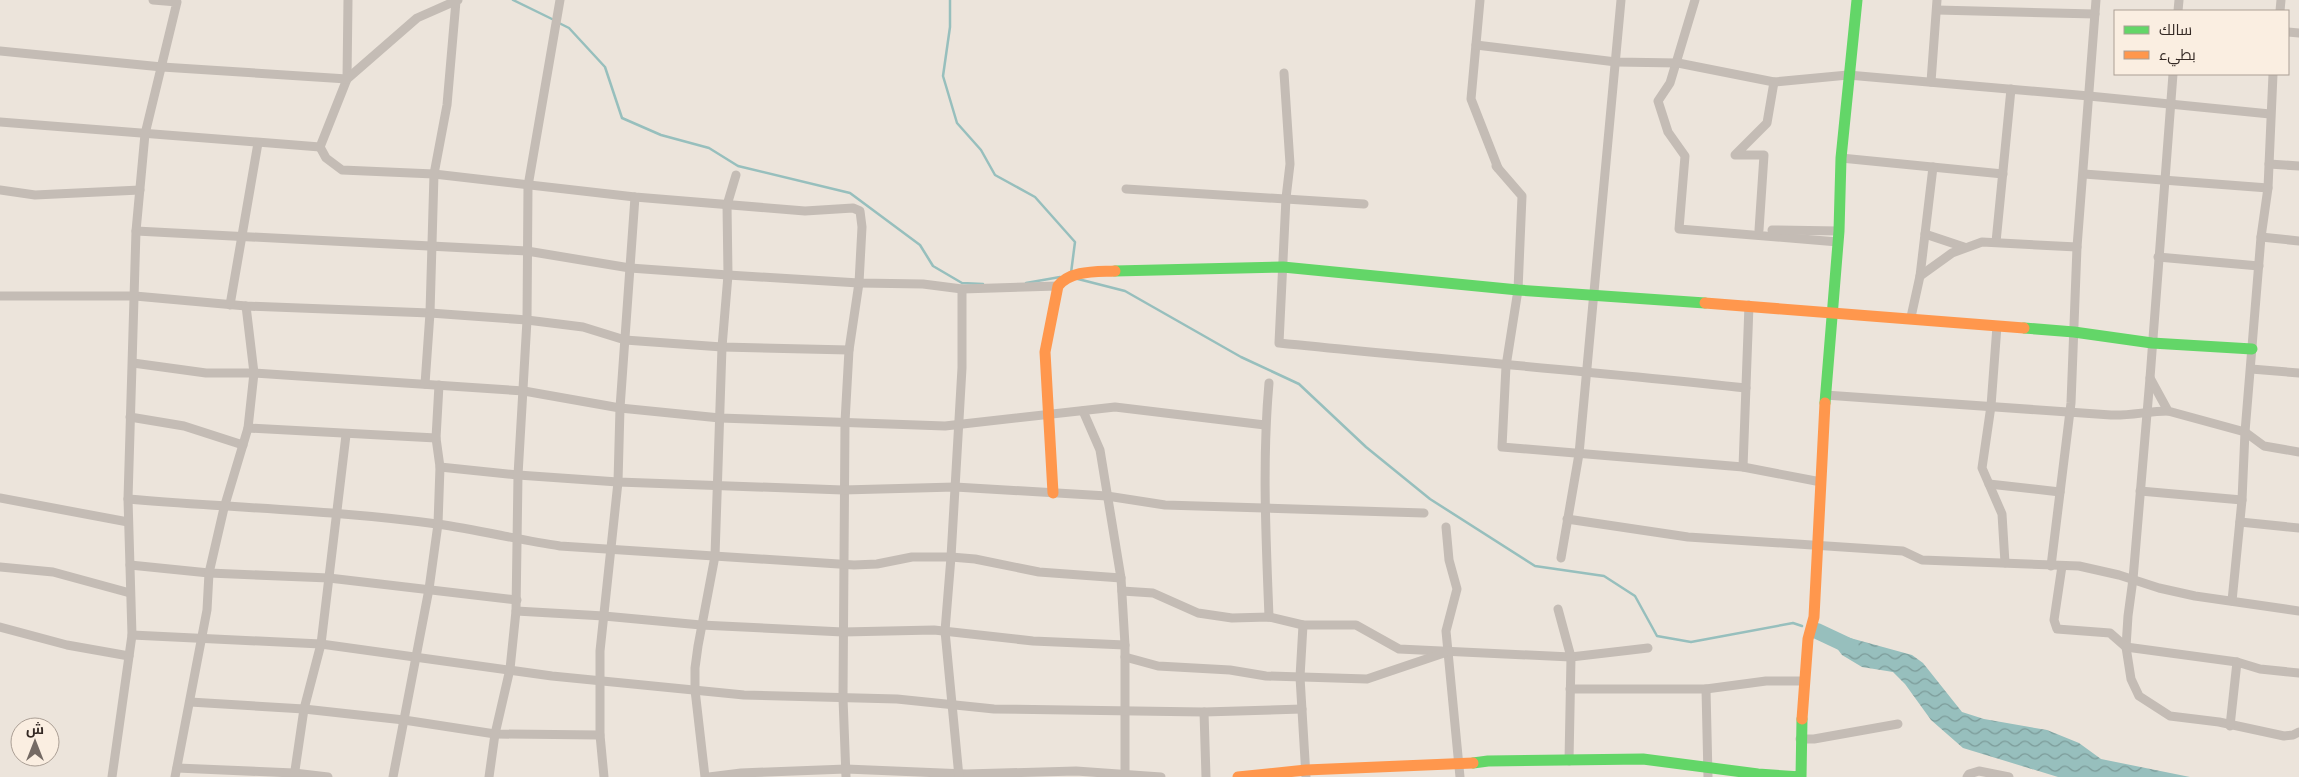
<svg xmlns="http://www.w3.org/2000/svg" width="2299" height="777" viewBox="0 0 2299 777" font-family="'Space Grotesk',Cairo,sans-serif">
<defs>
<pattern id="water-waves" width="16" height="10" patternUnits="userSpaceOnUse" patternTransform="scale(1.25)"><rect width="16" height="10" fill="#97bfbd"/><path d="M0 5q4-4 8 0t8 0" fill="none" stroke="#7c9b99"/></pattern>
</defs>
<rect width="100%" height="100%" fill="#ece4db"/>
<polygon fill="url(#water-waves)" points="1843,636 1912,655 1923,663 1962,712 1984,719 2047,730 2079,743 2101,759 2190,777 2058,777 1963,748 1931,720 1905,684 1893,672 1862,667 1842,655 1836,647 1832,637"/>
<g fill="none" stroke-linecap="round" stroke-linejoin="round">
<g stroke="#97bfbd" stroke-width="2.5">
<polyline points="513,0 554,20"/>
<polyline points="950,0 950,27 943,76 957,123 981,150 995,175 1035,197 1075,242 1071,273"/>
<polyline points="559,23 569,28 605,67 622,118 661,135 709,148 738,166 850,193 920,245 933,266 962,283 983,284"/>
<polyline points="1078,279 1125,291 1241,357 1299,384 1366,447 1430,499 1535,566 1604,576 1635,596 1657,636 1691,642 1793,623 1802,626"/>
<polyline points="1026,283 1060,277"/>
</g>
<polyline stroke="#97bfbd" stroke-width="16" points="1817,631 1851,647"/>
<g stroke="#c4bcb5" stroke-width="9">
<polyline points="348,0 347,79 320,147 326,158 342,170 434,174 635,197 805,211 853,208 860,211 862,227 859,283 849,350 845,422 843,698 846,777"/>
<polyline points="1480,0 1471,99 1498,168"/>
<polyline points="1695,0 1670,83 1658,101 1668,132 1685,156 1679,229 1838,242"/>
<polyline points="1937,10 2095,14"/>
<polyline points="2178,11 2179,0"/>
<polyline points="2280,11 2281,0"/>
<polyline points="2288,32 2299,33"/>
<polyline points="1476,45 1616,62 1678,63 1774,82 1848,75 2089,96 2270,114"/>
<polyline points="0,51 162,67 347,79 417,18 458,0"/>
<path d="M1284,73L1290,164L1286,198L1279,343C1435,359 1591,371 1746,388"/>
<polyline points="2173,74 2150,378 2133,579 2128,616 2126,647 2131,679 2139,696 2170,716 2219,722 2284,736 2293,735 2299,732"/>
<polyline points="1931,82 1937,0"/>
<polyline points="0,122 320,147"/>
<polyline points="1841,158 2003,174"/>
<polyline points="2269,164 2299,166"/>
<polyline points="1496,166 1522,196 1518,290 1506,366 1502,447 1743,467 1821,482"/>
<polyline points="2084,174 2268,188"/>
<polyline points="1126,189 1364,204"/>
<polyline points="0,190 35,195 140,190"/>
<polyline points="1759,230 1764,155 1735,155 1767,123 1774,82"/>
<polyline points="1772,230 1839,231"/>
<polyline points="136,231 527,251 630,268 728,275 859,283 923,284 962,289 1058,286"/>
<polyline points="1925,234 1964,247"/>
<polyline points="2261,237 2299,241"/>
<polyline points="1996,242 2011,89"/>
<polyline points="2158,257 2259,266"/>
<polyline points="1920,276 1952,253 1982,242 2077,247"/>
<polyline points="0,296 135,296 246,306 430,313 527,320 583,327 625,340 722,347 849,350"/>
<polyline points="230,305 258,143"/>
<polyline points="1911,317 1920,276 1933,167"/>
<polyline points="1997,326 1991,406 1982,468 2002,514 2005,563"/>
<polyline points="133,363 206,373 254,373 524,391 620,408 720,418 945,426 1115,407 1265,425"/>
<polyline points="2251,369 2299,373"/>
<polyline points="2150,378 2168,411 2245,432 2264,446 2299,452"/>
<path d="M1269,383C1262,461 1266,539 1269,617"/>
<polyline points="425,384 430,313 434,174 447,105 456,1"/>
<path d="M1825,395L2111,415C2130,416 2148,411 2168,411"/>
<polyline points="1083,411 1100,450 1121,578 1125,645 1125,777"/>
<polyline points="130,417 184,426 243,445"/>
<polyline points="248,428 436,438"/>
<polyline points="440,467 518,475 618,482 843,490 955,487 1107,496 1165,505 1424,513"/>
<polyline points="1743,467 1749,305"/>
<polyline points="1989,484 2060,492"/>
<polyline points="2140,491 2242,500"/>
<polyline points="0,498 128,522"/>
<path d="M128,499C231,508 335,510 437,524C479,530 519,540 560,546L854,565L877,564L912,557H951L975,559L1039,572L1121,578"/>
<polyline points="1567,519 1688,537 1903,551 1922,560 2079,566 2119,575 2159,588 2195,596 2299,611"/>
<polyline points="2240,522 2299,528"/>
<polyline points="1446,527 1449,560 1457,589 1446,631 1460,777"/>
<polyline points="1561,558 1579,454 1621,0"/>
<polyline points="130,565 209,573 329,578 517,600"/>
<polyline points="2051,566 2071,403 2077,247 2096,0"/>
<polyline points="2062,566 2054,620 2057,629 2110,633 2126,647 2237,662 2260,669 2299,673"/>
<polyline points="0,567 53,572 130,593"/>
<polyline points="1122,591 1153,593 1198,613 1232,618 1269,617 1303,625 1356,625 1399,649 1571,657 1648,648"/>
<polyline points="2232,601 2242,500 2245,432 2261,237 2268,188 2273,74"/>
<polyline points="1558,609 1571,657 1569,761"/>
<polyline points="516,611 604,616 701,625 843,632 934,630 1033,641 1125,645"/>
<polyline points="1303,625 1300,677 1306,777"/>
<polyline points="0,627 67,645 129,656"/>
<polyline points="132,635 321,644 552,676 744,695 897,699 994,709 1204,712 1302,709"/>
<polyline points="1125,657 1158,666 1230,670 1266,676 1367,679 1444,653"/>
<polyline points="1570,689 1706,689 1766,681 1805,681"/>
<polyline points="1706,689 1708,777"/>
<polyline points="190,702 304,709 404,720 495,734 600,735"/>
<polyline points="1204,712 1206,777"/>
<polyline points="2230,726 2237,662"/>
<polyline points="1800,739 1814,739 1898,724"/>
<polyline points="177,768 294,773 328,777"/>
<polyline points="112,777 132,635 128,499 136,231 145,134 177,2 153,0"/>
<polyline points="175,777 207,610 209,573 224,508 248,428 254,373 246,306"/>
<polyline points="294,777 304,709 321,644 346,435"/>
<polyline points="393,777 429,589 438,524 440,467 436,438 439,385"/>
<polyline points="489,777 495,734 510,669 516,611 518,475 527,320 528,186 560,0"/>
<polyline points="604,777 600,735 600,651 618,482 620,408 635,197"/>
<polyline points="705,777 695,690 695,668 698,646 715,556 722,347 728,275 727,205 736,175"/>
<polyline points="709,777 741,773 846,769 966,774 1076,771 1161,777"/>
<polyline points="959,777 945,631 951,557 962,368 962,289"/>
<polyline points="1967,777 1969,774 1979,771 2009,777"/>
</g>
<g stroke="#63d668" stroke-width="11">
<polyline points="1115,271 1283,267 1518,290 1705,303"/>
<polyline points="2024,328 2074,332 2152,343 2252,349"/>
<polyline points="1825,403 1839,231 1841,158 1857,0"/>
<polyline points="1473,763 1488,761 1643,759 1758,774 1801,777 1802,719"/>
</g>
<g stroke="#ff974d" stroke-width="11">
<polyline points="1705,303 2024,328"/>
<path d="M1053,493L1045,352L1058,286C1071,270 1096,272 1115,271"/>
<polyline points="1802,719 1808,639 1814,617 1825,403"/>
<polyline points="1238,777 1306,770 1473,763"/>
</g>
</g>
<rect x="2114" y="10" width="175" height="65" fill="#faeee1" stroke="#ab9f95"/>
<rect x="2124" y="26" width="25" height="8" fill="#63d668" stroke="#ab9f95"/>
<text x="2159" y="35" font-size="15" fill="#342924">سالك</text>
<rect x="2124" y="51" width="25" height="8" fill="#ff974d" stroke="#ab9f95"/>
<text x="2159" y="60" font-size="15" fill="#342924">بطيء</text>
<g transform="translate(35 742)"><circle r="24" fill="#faeee1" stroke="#ab9f95"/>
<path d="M0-4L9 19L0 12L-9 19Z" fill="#746a64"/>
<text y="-8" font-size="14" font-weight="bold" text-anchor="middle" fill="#342924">ش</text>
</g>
</svg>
